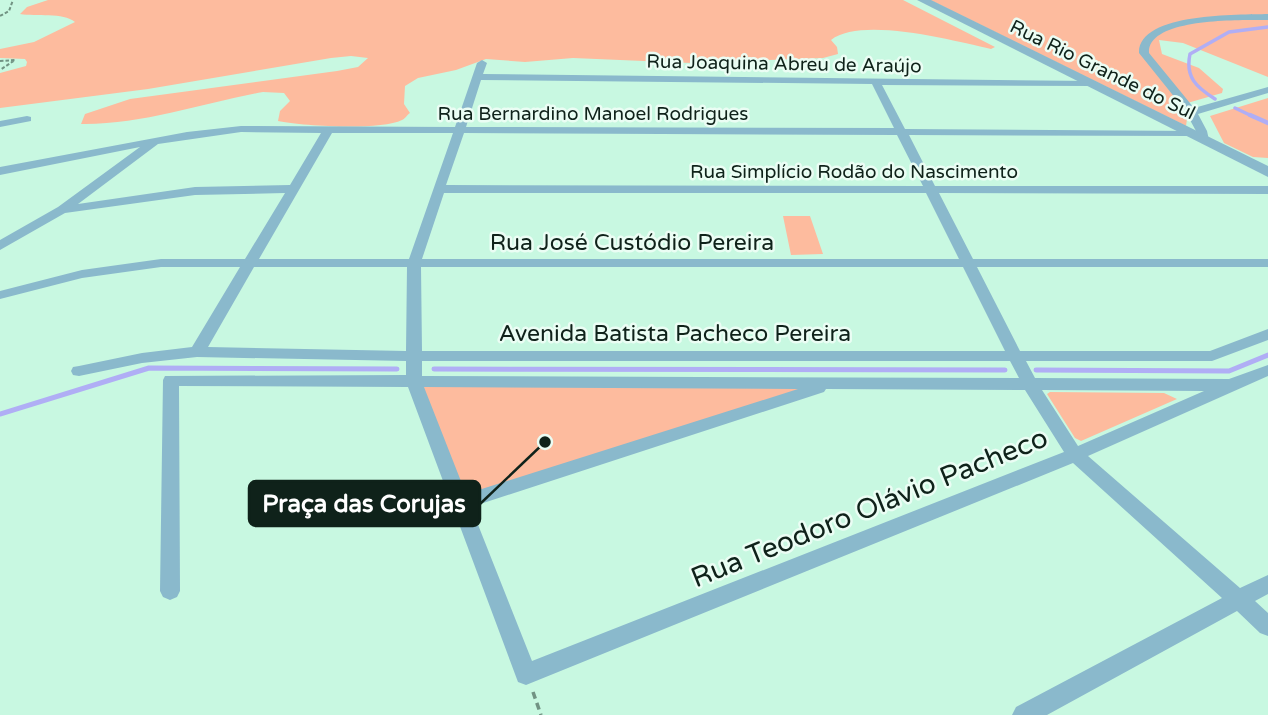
<svg xmlns="http://www.w3.org/2000/svg" width="1268" height="715" font-family="'Varela Round',sans-serif">
<style>
.green{fill:#fdbb9e}
.lines{fill:none;stroke-linecap:round;stroke-linejoin:round}
.stream-far2{stroke:#b0aef5;stroke-width:3.5}
.stream-far1{stroke:#b0aef5;stroke-width:4.5}
.stream{stroke:#b0aef5;stroke-width:5}
.path-far1{stroke:#719383;stroke-width:2;stroke-dasharray:3.5 2;stroke-linecap:butt}
.path{stroke:#719383;stroke-width:3.5;stroke-dasharray:7 4.5;stroke-linecap:butt}
.minor{fill:#8ab9cc;fill-rule:evenodd}
.tertiary{fill:#8ab9cc;fill-rule:evenodd}
.labels{text-anchor:middle;stroke-width:5;stroke-linejoin:round;paint-order:stroke}
.far-street-label{font-size:19px;fill:#0f221a;stroke:#ebfdf4}
.street-label{font-size:23px;fill:#0f221a;stroke:#ebfdf4}
.near-street-label{font-size:28px;fill:#0f221a;stroke:#ebfdf4}
.leader{fill:none;stroke:#0f221a;stroke-width:2.5}
.callout-dot{fill:#0f221a;stroke:#ebfdf4;stroke-width:2.5}
.callout{fill:#0f221a;stroke:#0f221a;stroke-width:2.5}
.callout-label{font-size:24px;text-anchor:middle;font-weight:bold;fill:#fff}
</style>
<rect width="100%" height="100%" fill="#c8f8e1"/>
<path class="green" d="M48,0H903L995,47L991,49C954,41 862,16 831,40L837,47L838,54L823,58L691,63L573,58L525,62L486,59L456,70L418,78L405,86L404,104L410,113C407,115 405,119 402,120C380,131 302,126 278,121L280,111L290,101L284,93L263,92C203,103 142,125 81,124L85,114L130,99L337,71L358,67L368,58L351,56L331,58L148,89L0,108V73L26,66L27,62L25,59L0,58V49L34,42L75,22C63,12 36,17 20,14L27,7Z
M930,0H1268V77L1183,43L1159,40L1162,54L1199,68L1223,89L1222,93L1177,106L1187,119L1186,126Z
M1268,98V158L1253,157L1224,143L1210,116Z
M783,216H810L823,254L791,255Z
M420,384H830L466,499Z
M1050,392L1164,393L1177,399L1081,441L1075,438L1047,394Z"/>
<g class="lines">
<path class="stream-far2" d="M1215,99C1196,87 1185,77 1190,54L1229,32L1268,27
M1235,108L1254,117"/>
<path class="stream-far1" d="M1250,115L1268,123"/>
<path class="stream" d="M434,369L1005,370
M1036,370L1229,371L1268,355
M0,414L149,368L397,369"/>
<path class="path-far1" d="M0,16L9,11L13,0
M0,61L15,60L0,70"/>
<path class="path" d="M533,692L541,715"/>
<path class="minor" d="M1268,14V20C1243,20 1147,17 1149,53L1194,108L1268,87V93L1198,114L1207,131L1209,140L1199,142L1196,131L1184,109L1139,53C1138,12 1240,15 1268,14Z
M482,60L487,63L483,74L1091,81L1095,82V86L882,85L905,129L1194,131L1196,133L1190,136L909,135L935,186H1268V194L939,193L973,259H1268V267H977L1020,351H1210L1268,329V340L1212,361H1026L1035,378L1229,379L1268,365V376L1088,456L1240,588L1268,575V594L1255,601L1268,613V636L1260,633L1237,611L1047,715H1012L1016,707L1222,598L1073,463L526,685L518,682L515,674L408,387L179,386L180,591L177,597L170,600L163,597L160,591L163,380L165,376L406,375V361L197,357L142,363L79,376L73,375L71,371L73,367L79,366L142,353L192,347L240,267H161L82,278L0,299V291L82,270L161,259H245L285,193L195,195L65,213L0,250V240L58,207L140,147L0,175V167L187,132L241,126L455,127L477,63ZM481,80L872,84L894,128L466,127ZM241,132L321,133L290,185L195,187L78,204L158,144ZM332,133H453L409,259H259ZM464,133L897,135L923,186L446,185ZM444,193H926L959,259H422ZM254,267H407L406,351L208,347ZM421,267H963L1005,351H422ZM422,361H1010L1019,378L422,376ZM424,387L798,389L466,494ZM826,389L1025,390L1064,452L532,661L471,507L824,392ZM1042,390L1204,391L1078,446Z
M27,116L31,117V121L0,127V121Z"/>
<path class="tertiary" d="M917,0H931L1268,166V177Z"/>
</g>
<g class="labels">
<g class="far-street-label">
<text transform="translate(784 63) rotate(1)" y="7">Rua Joaquina Abreu de Araújo</text>
<text transform="translate(1103 69) rotate(26)" y="7">Rua Rio Grande do Sul</text>
<text x="593" y="120">Rua Bernardino Manoel Rodrigues</text>
<text x="854" y="178">Rua Simplício Rodão do Nascimento</text>
</g>
<g class="street-label">
<text x="632" y="250">Rua José Custódio Pereira</text>
<text x="675" y="341">Avenida Batista Pacheco Pereira</text>
</g>
<g class="near-street-label">
<text transform="translate(869 507) rotate(-22)" y="10">Rua Teodoro Olávio Pacheco</text>
</g>
</g>
<path class="leader" d="M545 442L480 504"/>
<circle class="callout-dot" cx="545" cy="442" r="7"/>
<rect class="callout" x="249" y="481" width="231" height="45" rx="7"/>
<g class="callout-label">
<text x="364" y="512">Praça das Corujas</text>
</g>
</svg>
